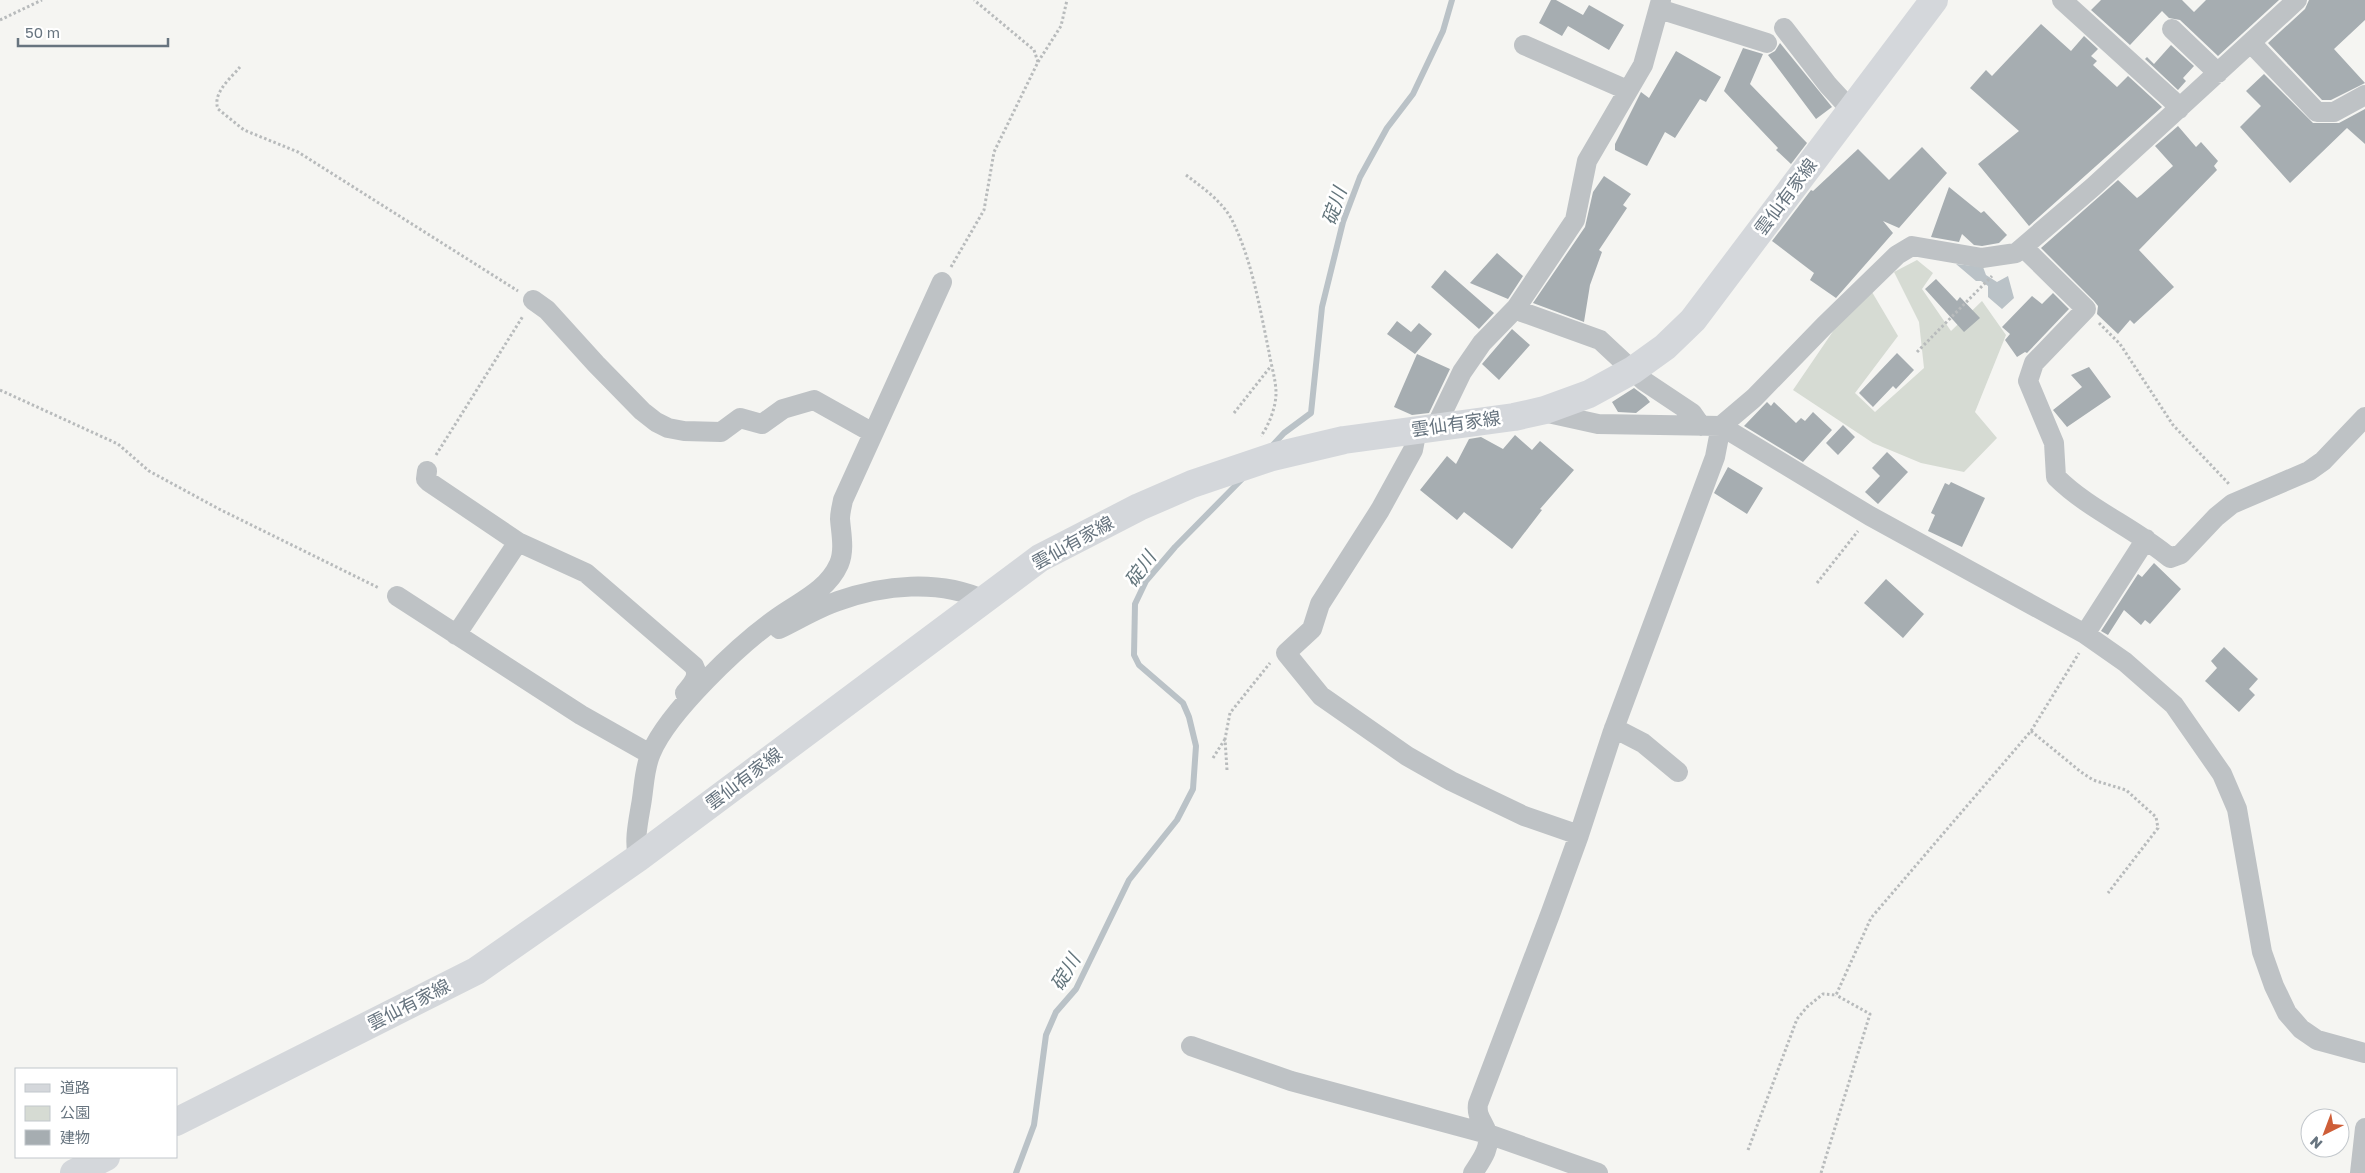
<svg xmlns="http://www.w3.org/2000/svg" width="2365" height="1173" font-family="'Golos Text','Noto Sans JP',sans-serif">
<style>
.green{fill:#d6dbd3}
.water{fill:#bac2c7}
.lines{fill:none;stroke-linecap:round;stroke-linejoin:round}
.stream{stroke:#bac2c7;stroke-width:6}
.building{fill:#a6adb1}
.path{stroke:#b8bbbc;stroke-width:3;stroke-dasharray:2.5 2.5;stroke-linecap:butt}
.minor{stroke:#bec2c5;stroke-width:20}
.secondary{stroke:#d4d7db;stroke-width:28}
.labels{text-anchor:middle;stroke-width:5;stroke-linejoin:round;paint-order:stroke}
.street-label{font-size:18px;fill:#67747f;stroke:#fff}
.water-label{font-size:19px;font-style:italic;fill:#63757c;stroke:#fff}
</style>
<rect width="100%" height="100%" fill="#f5f5f2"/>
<path class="green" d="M1917,260L1933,273L1922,289L1951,331L1982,301L2006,335L1975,412L1997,438L1964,472L1921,463L1873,443L1793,390L1838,324L1872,292L1898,336L1855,393L1875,412L1924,368L1919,322L1894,272Z"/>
<path class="water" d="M1956,264L1983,267L1986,275L1997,282L2008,276L2014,298L2002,309L1988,297V286L1981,281H1976Z"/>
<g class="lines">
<path class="stream" d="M1271,447L1284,433L1311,413L1322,307L1343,222L1360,177L1387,128L1413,94L1443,31L1452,0
M1016,1173L1034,1125L1046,1035L1056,1012L1076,989L1129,880L1177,820L1193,789L1196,746L1189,717L1183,703L1139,665L1134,655L1135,604L1146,581L1175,547L1243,478"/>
</g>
<path class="building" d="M1551,0H1556L1583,15L1589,5L1624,25L1609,50L1568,26L1562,36L1539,23Z
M2101,0H2182L2194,12L2206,0H2279L2218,56L2180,20L2169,18L2162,11L2130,45L2091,10Z
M2309,0H2365V20L2334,49L2365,83L2331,100H2322L2268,43L2305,9Z
M2041,24L2071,51L2084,36L2098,49L2091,56L2097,61L2093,65L2117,87L2128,76L2162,107L2029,226L1978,164L2019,131L1970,88L1986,70L1992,76Z
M1780,43L1832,107L1816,119L1768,55L1775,51Z
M2171,45L2194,66L2183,78L2186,81L2178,90L2145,59L2147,57L2154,64Z
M1743,48L1763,54L1750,84L1807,143L1791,164L1776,150L1778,148L1724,91Z
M1676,51L1721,77L1706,102L1700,99L1675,138L1665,132L1647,166L1615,150V144L1641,92L1649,98Z
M2264,74L2313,123H2339L2365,109V144L2347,128L2290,183L2240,127L2261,106L2246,91Z
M2178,126L2196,147L2201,142L2218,161L2214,166L2217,170L2139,250L2174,287L2134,324L2130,320L2118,334L2097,314L2098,306L2094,301L2041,248L2118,180L2137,198L2141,195L2173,166L2155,146Z
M1922,147L1947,173L1899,228L1883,221L1893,233L1836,298L1810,280L1814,273L1772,241L1811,190L1813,191L1858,149L1889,180Z
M1604,176L1631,194L1623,205L1627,208L1599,250L1602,252L1590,285L1584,322L1533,303L1585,227L1593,192Z
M1949,187L1981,213L1984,211L2007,235L1999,243L1982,246L1974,245L1962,234L1959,242L1931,237Z
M1497,253L1523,276L1508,299L1470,283Z
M1445,270L1494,313L1479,329L1431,287Z
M1936,279L1957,301L1960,297L1980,318L1964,332L1925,289Z
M2053,293L2069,309L2027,353L2025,352L2017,357L2005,340L2010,334L2002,327L2032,296L2042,304Z
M1397,321L1411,332L1419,323L1432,334L1415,354L1387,334Z
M1512,329L1530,345L1499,380L1482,364Z
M1897,353L1914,370L1896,389L1893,386L1873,407L1859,393Z
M1417,354L1450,369L1429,413L1412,415L1394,407Z
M2089,367L2111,397L2067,427L2053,410L2082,387L2071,375Z
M1634,388L1646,397L1650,402L1636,413L1618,412L1612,402Z
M1767,402L1771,406L1774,402L1796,423L1801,418L1805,421L1813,412L1832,430L1803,462L1744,426Z
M1843,425L1855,437L1838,455L1826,443Z
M1515,435L1532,450L1540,441L1574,470L1540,509L1542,510L1512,549L1464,512L1457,520L1420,490L1447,456L1456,464L1469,439L1481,437L1503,449Z
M1887,452L1908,472L1878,504L1865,492L1880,476L1872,468Z
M1728,467L1763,488L1747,514L1714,493Z
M1951,482L1985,498L1962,547L1928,531L1935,515L1931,513L1945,483L1949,485Z
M2154,563L2181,589L2150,624L2145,620L2141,625L2124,610L2108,635L2101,631L2138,574L2142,577Z
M1886,579L1924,614L1903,638L1864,603Z
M2224,647L2258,679L2249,689L2255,695L2239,712L2205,681L2217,668L2211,661Z"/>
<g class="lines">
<path class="path" d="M0,20L42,0
M1038,62L1061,26L1067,0
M240,67C231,78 212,93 218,109L244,130L298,152L518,291
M1186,175C1203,188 1222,201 1232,220C1252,260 1260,309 1269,352C1271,365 1276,380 1276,393C1276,407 1269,425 1261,436
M951,267L984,210L994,152L1038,62L1034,50L974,0
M2099,323L2120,344L2173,425L2230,485
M1917,352L1992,276
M0,390L118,444L149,471L219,509L379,588
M1234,413L1271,366
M436,455L523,316
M1817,583L1858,531
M2031,731L2081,772L2093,780L2126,790L2156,817L2158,828L2108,893
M1213,758L1225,739
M1227,770L1225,739L1230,713L1270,663
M1748,1150L1797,1019L1807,1007L1823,994L1836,995L1871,918L2031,731L2079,653
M1821,1173L1870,1014L1836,995"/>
<path class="minor" d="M2062,0L2172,100L2179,109
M1659,9L1767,43
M1784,28L1828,85L1851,110
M2172,29L2218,73
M2251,43L2317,112H2334L2365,95
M1524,45L1627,90
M2023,247L2086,309L2034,363L2028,381L2054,443L2056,477C2089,510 2135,528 2170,558L2181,554L2216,517L2232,504L2309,471L2323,461L2365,417
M533,300L547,310L596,364L642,411L656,422L668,428L684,431L721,432L740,418L762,424L783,409L814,400L873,433
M1516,308L1522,312L1600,340L1644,381L1692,413L1701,426
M1545,410L1548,413L1598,424L1721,426L1870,516L2085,634L2125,662L2174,705L2222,774L2237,809L2262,952L2274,986L2287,1013L2301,1029L2317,1040L2365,1053
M1435,428L1462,372L1482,343L1516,308L1575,220L1587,161L1643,65L1661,0
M1417,429L1413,450L1380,510L1320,604L1312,629L1286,653L1321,696L1407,756L1451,781L1524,816L1579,835
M427,471L426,479L429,482L518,542L586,573L694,666C700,677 692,684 685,693
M397,596L581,715L650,754
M779,629C798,620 817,608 838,601C883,585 939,579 984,600
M2085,634L2146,539
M456,635L518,542
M1614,728L1643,743L1678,772
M638,858C634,840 638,823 641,805C644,789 644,768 651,753C668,712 740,644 777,618C799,602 827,591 839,564C845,550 841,533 840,519C840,512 842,506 843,500L942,282
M1191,1046L1291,1081L1488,1134L1598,1173
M1473,1173C1480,1162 1492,1147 1487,1133C1484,1122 1476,1117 1478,1104L1551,912L1579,835L1612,734L1715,457L1721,426L1754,398L1824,326L1897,255L1912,246L1982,258L2016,253L2093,187L2297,0
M2360,1173L2365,1128"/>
<path class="secondary" d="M176,1122L476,971L638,858L1040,558L1139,507L1192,484L1272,457L1344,440L1514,417L1545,410L1589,394L1633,370L1665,347L1693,320L1934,0
M74,1173L106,1157"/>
</g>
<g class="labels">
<g class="street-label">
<text transform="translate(1786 197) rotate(-53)" y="6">雲仙有家線</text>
<text transform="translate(1456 424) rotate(-8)" y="6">雲仙有家線</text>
<text transform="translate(1073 543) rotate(-29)" y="6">雲仙有家線</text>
<text transform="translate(744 779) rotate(-37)" y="6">雲仙有家線</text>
<text transform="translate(409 1005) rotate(-27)" y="6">雲仙有家線</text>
</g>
<g class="water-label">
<text transform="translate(1334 206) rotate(-71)" y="7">碇川</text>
<text transform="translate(1140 569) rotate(-55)" y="7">碇川</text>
<text transform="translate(1065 972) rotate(-59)" y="7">碇川</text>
</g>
</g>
<rect x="15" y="1068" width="162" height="90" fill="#ffffff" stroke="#c2c7cc"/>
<rect x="25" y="1084" width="25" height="8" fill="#d4d7db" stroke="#c2c7cc"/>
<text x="60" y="1093" font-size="15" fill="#67747f">道路</text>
<rect x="25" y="1106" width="25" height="15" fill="#d6dbd3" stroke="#c2c7cc"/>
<text x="60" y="1118" font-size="15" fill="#67747f">公園</text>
<rect x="25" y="1130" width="25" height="15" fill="#a6adb1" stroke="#c2c7cc"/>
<text x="60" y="1143" font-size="15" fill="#67747f">建物</text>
<g transform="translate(2325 1133) rotate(222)"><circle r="24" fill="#ffffff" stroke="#c2c7cc"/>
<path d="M0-4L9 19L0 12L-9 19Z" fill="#ce5e38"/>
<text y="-8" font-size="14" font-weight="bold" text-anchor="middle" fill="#67747f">N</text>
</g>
<path d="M18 38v8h150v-8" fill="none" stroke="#67747f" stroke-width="2.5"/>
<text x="25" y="38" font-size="15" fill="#67747f" stroke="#ffffff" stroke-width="4" paint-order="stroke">50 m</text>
</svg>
